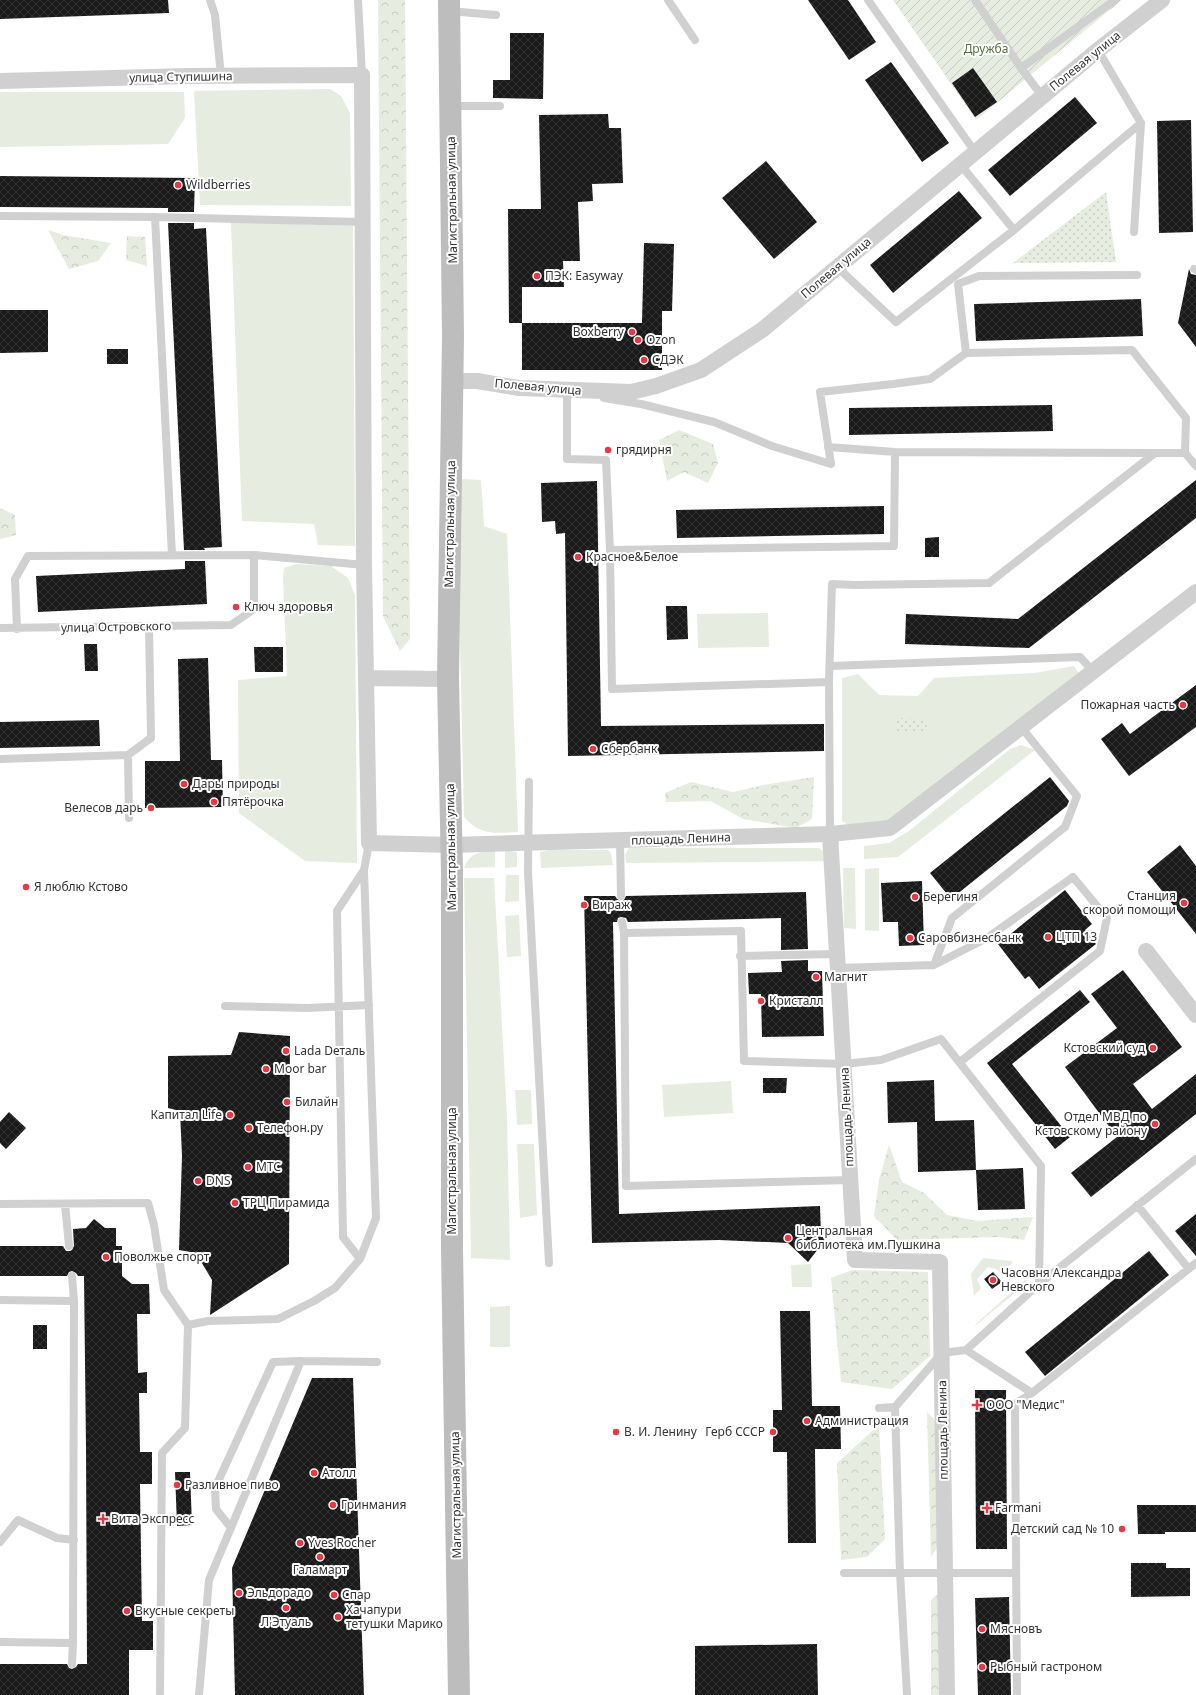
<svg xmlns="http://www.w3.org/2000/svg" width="1196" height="1695" font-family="'Noto Sans',sans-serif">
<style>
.grass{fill:#e6ecdf}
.forest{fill:url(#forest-crowns)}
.park{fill:url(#park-dots)}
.garden{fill:url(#garden-furrows)}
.building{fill:url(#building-cross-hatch)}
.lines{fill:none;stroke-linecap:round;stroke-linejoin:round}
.service{stroke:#d0d0d0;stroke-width:8}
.minor{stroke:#d0d0d0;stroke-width:16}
.secondary{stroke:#bdbdbd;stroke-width:22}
.poi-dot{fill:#e63946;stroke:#fff;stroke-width:1.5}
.labels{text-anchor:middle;stroke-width:4;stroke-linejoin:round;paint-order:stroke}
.park-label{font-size:12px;fill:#56703f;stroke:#fff}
.street-label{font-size:12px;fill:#333;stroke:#fff}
.poi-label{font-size:12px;fill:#333;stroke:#fff;text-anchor:start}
</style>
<defs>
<pattern id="forest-crowns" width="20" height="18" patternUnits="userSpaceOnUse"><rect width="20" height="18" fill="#e6ecdf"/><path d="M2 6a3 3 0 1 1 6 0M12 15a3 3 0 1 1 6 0" fill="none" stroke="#c6cbc0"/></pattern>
<pattern id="park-dots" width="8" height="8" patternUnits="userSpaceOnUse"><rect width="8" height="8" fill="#e6ecdf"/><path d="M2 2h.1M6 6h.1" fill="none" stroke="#c6cbc0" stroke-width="1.8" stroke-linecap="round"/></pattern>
<pattern id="garden-furrows" width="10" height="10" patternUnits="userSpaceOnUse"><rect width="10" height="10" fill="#e6ecdf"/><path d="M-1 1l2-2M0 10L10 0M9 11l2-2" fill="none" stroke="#c6cbc0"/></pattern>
<pattern id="building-cross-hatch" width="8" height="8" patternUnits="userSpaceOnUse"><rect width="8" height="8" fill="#1a1a1a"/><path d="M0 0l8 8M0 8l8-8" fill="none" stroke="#333"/></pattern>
</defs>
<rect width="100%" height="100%" fill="#fff"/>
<path class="grass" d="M330,89L341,96L350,113L351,206L200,205L194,91Z
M0,92H184L185,118L168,144L0,147Z
M231,222L353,226L355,546L318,545L314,524L242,521Z
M462,479L481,480L484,526L507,534L518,832C494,833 481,836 464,817L457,508Z
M296,564L331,566L348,578L355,595L357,863L305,861L239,813L238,680L287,676L283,577L284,568Z
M768,613L769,647L698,648L697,614Z
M1074,666L1080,675L887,823L851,827L842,821V678L858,674L879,695L918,696L934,678L1035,673Z
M1021,745L1035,750L898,857L864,859V846L889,843L909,831L1010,749Z
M629,848H819L825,853L829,861L626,863L625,855Z
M505,850L517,852V867L505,868Z
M549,850H608L611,853L613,865L541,868L540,852Z
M495,851V867L464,868C471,852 479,852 495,851Z
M843,868H855L856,929L844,928Z
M879,868V931L865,930V869Z
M506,875H519V901L505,902Z
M464,878H494L507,1117L510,1260L471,1258Z
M519,915L521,956L507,957L505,916Z
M731,1081L733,1113L664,1117L662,1085Z
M515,1090H531L532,1124L517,1125Z
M517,1144H534L537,1215L520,1218Z
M983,1258L1011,1261L1013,1262L1002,1274L996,1269L988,1267L977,1279L981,1288L974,1296L971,1274Z
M811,1264L812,1287H792L791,1265Z
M1026,1279L1027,1283L974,1327L977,1323Z
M510,1306V1347H490V1307Z"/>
<path class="forest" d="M378,0H405L410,639L400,651L383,616Z
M48,230L63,235L111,243L98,261L69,269Z
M127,236L145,237L147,266L126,260Z
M679,430L713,444L718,463L708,483L684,472L667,481L659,440Z
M0,508L15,515L16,535L0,539Z
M814,777L812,819L796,828L743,819L711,801L666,802L665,793L691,782L733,792L769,784Z
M889,1145L902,1182L924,1193L947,1215L978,1221L1033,1217L1024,1240L997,1237L897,1240L874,1216L879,1180Z
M852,1270L928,1272L930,1356L892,1389L841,1382L831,1278Z
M927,1412L937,1423L941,1541L931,1557Z
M879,1425L885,1539L867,1557L841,1560L837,1463Z
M940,1592L941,1695H931V1600Z"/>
<path class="park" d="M1106,192L1116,262L1013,263Z
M896,718L927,719L926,732L896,731Z"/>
<path class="garden" d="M893,0H1122L976,120Z"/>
<path class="building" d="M0,0H168L169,13L0,19Z
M808,0H848L876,42L849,60Z
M510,33H544L543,99L493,98V80H510Z
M891,62L949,143L922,162L865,80Z
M973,68L997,102L975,117L952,83Z
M1075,97L1097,123L1010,196L988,170Z
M608,114L609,128H621L623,183L592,184L593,201L578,202L580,261H563L564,287H522V323H509L508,209H541L539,115Z
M1191,120L1193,232L1159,233L1157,121Z
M766,161L817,222L774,259L722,198Z
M0,176L195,178L194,212H168V208L0,207Z
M959,191L982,218L893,293L870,265Z
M168,223H194V229L206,228L222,547L204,548L205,550H184Z
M644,243L674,244L672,311H662V370H522V323H642Z
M1189,269L1191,274L1196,275V347L1178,323Z
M1141,299L1143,336L976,341L974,304Z
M0,310H48V352L0,353Z
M107,349H128V364H107Z
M1052,405L1053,431L849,435V408Z
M1196,480V518L1029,648L905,644L906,614L1018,619Z
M597,481L601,726L824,724V751L568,756L565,533L556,534L555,521L542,522L541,483Z
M884,506V534L677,538L676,510Z
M939,537V557H925V538Z
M185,561H205L207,604L38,612L36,576L185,569Z
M666,606H687L688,639L667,640Z
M84,644H97L98,671H85Z
M254,647H283V672H255Z
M208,658L211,760H222L223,807L145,808V761H180L178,659Z
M1196,685V727L1129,776L1101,739L1122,723L1130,734Z
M99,720L100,746L0,748V722Z
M1050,777L1069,801L1067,806L951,899L930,873Z
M1180,845L1196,866V934L1147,872Z
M922,881L924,945L899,946L898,922H883L881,883Z
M1065,890L1092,924L1085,930L1096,944L1039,989L1029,976L1025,979L998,944Z
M806,892L808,949L781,950V918L628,922L626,918L621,917L618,918L617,922H613L619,1214L820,1206L821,1235L825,1240L808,1262L788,1243L719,1240L592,1243L584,896H615L617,899L621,901L624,900L626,896Z
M808,960V971H822L824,1036L762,1037L761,994H749L748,973L782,972L781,961Z
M1123,970L1182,1047L1133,1084L1152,1109L1196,1074V1114L1091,1197L1071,1173L1117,1137L1065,1067L1117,1028L1091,994Z
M1080,990L1090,1002L1012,1064L1070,1137L1055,1149L987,1063Z
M239,1032L290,1036L289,1264L210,1315L212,1280L196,1253L179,1250L182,1156L180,1111L168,1108V1056L231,1055Z
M763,1078H787L786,1093H763Z
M934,1080L935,1121L974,1120L976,1170L918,1172L917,1122L888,1123L887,1082Z
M9,1112L26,1128L6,1149L0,1143V1122Z
M1023,1168L1025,1209L978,1210L976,1170Z
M1196,1214V1256L1175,1231Z
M94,1219L105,1228H116V1246H122V1276L132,1284H149L150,1314H137L138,1373L147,1372V1393H139L140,1452H152V1484H140L142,1621H153V1650H129V1695H0V1664H67L69,1668L72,1669L76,1667L78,1664H87L86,1448L84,1276H78L76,1273L72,1271L69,1272L67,1276H0V1246H63L66,1251H70L72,1250L74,1246L73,1229L86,1228Z
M1149,1251L1169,1275L1045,1376L1025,1352Z
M993,1272L1002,1282L992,1289L984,1279Z
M780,1311H810L812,1406H840L841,1449H815L816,1543H788L787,1452H773V1410H782Z
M33,1325H47V1349H33Z
M312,1378H353L364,1695H235L232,1568Z
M975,1390H1006L1007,1549H976Z
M175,1472H190L192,1525L177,1526Z
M1137,1505H1196V1532H1165V1534H1138Z
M1131,1563H1166V1568H1190V1596L1131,1597Z
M1009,1597L1011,1695H978L975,1598Z
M817,1644L818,1695H695V1646Z"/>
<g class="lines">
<path class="service" d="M210,0L215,15L221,76
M358,0L362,75
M668,0L695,40
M868,0L975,152
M975,0L1021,68L1115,0
M449,11L496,15
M1098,50L1141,123L1134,232
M1021,68L1042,96
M451,106H500
M960,164L1014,230
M0,216L155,217L363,222
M155,217L172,555
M837,267L896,322L1014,230L1141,123
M1194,269L1196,270
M966,353L1132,350L1186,418L1185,453
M571,392L567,391V459L606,460L610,550
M604,398L641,404L714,422L772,446L831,464L820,392L893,384L930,379L966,353L958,284L979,276L1137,275
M828,447L895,452L1155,453
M0,628L231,625L254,609V555
M17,629L15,579L28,556L254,555L364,565
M830,666L1080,657L1093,671
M829,682L832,584L855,585L989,583L1155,453H1185L1196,466
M128,755L129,818
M0,759L128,755L151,738L149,626
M529,782L528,872L549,1263
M830,834L829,682L612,689L610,550L894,546L895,452
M620,841L621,896
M622,922L624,933
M740,956L837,954
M934,965L987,938L1073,877L1107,918L1100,951L960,1062
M838,968L934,965L952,918L1065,827L1077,796L1021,727
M225,1006L308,1008L369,1005
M851,1180L626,1186L624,933L741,931L744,1061L844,1064L881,1060L941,1039L1041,1166L1039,1284
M0,1204L148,1203L154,1225L164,1290L188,1325L208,1321L278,1319L314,1301L335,1288L360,1259L343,1237L337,911L364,870L369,843
M65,1204L69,1246
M1137,1205L1189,1269
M360,1259L376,1218L364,870
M72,1276L74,1301
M0,1300L74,1301L73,1643L0,1642
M966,1350L1032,1393L1196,1263
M879,1408L895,1407
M231,1528L216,1509L215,1488L273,1362L301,1361
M0,1542L18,1520L57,1538L74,1540
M844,1573H1016
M72,1664L73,1643
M160,1695L162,1453L185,1428L188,1325
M199,1695L209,1580L301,1361L377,1362
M907,1695L900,1573L895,1407L942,1353L966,1350L1039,1284L1196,1159
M1017,1695L1015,1404L1032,1393"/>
<path class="minor" d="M0,81L188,76L362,75L364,565L369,843L452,845L830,834L855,1260L940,1262L947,1695
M452,381H477L519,388L631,392L656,386L701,370L762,330L1098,50L1162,0
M366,678L448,679
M830,834L890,828L1196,592
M1146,951L1196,1015"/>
<path class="secondary" d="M449,0L453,337L448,679L452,873V1249L459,1695"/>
</g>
<g class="poi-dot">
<circle cx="178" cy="185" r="4"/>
<circle cx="537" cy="276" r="4"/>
<circle cx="632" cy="332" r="4"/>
<circle cx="638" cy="340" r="4"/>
<circle cx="644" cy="360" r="4"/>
<circle cx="608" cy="450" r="4"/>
<circle cx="578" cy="557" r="4"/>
<circle cx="236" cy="607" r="4"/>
<circle cx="1183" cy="705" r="4"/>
<circle cx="593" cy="749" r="4"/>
<circle cx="184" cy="784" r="4"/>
<circle cx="214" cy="802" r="4"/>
<circle cx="151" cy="808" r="4"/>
<circle cx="26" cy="887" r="4"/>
<circle cx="915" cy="897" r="4"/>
<circle cx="1184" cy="903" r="4"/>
<circle cx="584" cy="905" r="4"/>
<circle cx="1048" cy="937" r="4"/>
<circle cx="910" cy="938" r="4"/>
<circle cx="816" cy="977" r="4"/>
<circle cx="761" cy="1001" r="4"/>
<circle cx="1153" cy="1048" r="4"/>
<circle cx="286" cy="1051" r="4"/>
<circle cx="266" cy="1069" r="4"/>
<circle cx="287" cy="1102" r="4"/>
<circle cx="230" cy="1115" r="4"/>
<circle cx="1155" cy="1124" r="4"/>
<circle cx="249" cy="1128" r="4"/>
<circle cx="248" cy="1167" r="4"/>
<circle cx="198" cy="1181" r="4"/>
<circle cx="235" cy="1203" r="4"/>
<circle cx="788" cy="1238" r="4"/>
<circle cx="106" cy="1257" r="4"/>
<circle cx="993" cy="1280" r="4"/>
<path d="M975 1399h4v4h4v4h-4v4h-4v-4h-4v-4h4z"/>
<circle cx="807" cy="1421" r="4"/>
<circle cx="616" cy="1432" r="4"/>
<circle cx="773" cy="1432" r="4"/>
<circle cx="314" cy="1473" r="4"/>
<circle cx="177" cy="1485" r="4"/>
<circle cx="333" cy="1505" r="4"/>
<path d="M985 1502h4v4h4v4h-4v4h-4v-4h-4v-4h4z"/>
<path d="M101 1513h4v4h4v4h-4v4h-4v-4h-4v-4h4z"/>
<circle cx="1122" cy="1529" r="4"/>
<circle cx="300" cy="1543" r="4"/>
<circle cx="320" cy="1557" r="4"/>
<circle cx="239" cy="1593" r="4"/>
<circle cx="334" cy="1595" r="4"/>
<circle cx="286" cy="1608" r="4"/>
<circle cx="127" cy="1611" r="4"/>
<circle cx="338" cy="1617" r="4"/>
<circle cx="982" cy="1629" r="4"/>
<circle cx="982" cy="1667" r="4"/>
</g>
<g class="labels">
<g class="park-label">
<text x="986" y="53">Дружба</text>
</g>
<g class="street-label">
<text transform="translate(1085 61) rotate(-39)" y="4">Полевая улица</text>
<text transform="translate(181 77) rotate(-1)" y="4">улица Ступишина</text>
<text transform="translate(452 200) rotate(-91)" y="4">Магистральная улица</text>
<text transform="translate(836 268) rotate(-40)" y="4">Полевая улица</text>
<text transform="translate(538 387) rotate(5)" y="4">Полевая улица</text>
<text transform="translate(450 524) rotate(-89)" y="4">Магистральная улица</text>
<text transform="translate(116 627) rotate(-1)" y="4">улица Островского</text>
<text transform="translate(681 839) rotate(-2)" y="4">площадь Ленина</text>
<text transform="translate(451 847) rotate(-91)" y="4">Магистральная улица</text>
<text transform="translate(847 1117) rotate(-93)" y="4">площадь Ленина</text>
<text transform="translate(452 1171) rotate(-90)" y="4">Магистральная улица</text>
<text transform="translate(943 1430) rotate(-91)" y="4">площадь Ленина</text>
<text transform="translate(456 1495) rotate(-91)" y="4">Магистральная улица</text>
</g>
<g class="poi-label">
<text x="186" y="189">Wildberries</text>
<text x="545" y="280">ПЭК: Easyway</text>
<text x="624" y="336" text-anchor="end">Boxberry</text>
<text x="646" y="344">Ozon</text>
<text x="652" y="364">СДЭК</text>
<text x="616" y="454">грядирня</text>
<text x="586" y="561">Красное&amp;Белое</text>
<text x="244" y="611">Ключ здоровья</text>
<text x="1175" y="709" text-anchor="end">Пожарная часть</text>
<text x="601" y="753">Сбербанк</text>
<text x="192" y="788">Дары природы</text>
<text x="222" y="806">Пятёрочка</text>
<text x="143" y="812" text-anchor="end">Велесов дарь</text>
<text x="34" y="891">Я люблю Кстово</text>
<text x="1176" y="900" text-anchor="end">Станция<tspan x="1176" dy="14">скорой помощи</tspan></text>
<text x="923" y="901">Берегиня</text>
<text x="592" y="909">Вираж</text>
<text x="1056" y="941">ЦТП 13</text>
<text x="918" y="942">Саровбизнесбанк</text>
<text x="824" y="981">Магнит</text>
<text x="769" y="1005">Кристалл</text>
<text x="1145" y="1052" text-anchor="end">Кстовский суд</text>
<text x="294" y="1055">Lada Dеталь</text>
<text x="274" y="1073">Moor bar</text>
<text x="295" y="1106">Билайн</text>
<text x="222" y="1119" text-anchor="end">Капитал Life</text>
<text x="1147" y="1121" text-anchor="end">Отдел МВД по<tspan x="1147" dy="14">Кстовскому району</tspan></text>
<text x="257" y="1132">Телефон.ру</text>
<text x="256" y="1171">МТС</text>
<text x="206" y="1185">DNS</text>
<text x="243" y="1207">ТРЦ Пирамида</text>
<text x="796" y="1235">Центральная<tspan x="796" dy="14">библиотека им.Пушкина</tspan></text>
<text x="114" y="1261">Поволжье спорт</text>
<text x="1001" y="1277">Часовня Александра<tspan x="1001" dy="14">Невского</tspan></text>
<text x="986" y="1409">ООО "Медис"</text>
<text x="815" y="1425">Администрация</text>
<text x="624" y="1436">В. И. Ленину</text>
<text x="765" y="1436" text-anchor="end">Герб СССР</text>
<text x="322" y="1477">Атолл</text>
<text x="185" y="1489">Разливное пиво</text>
<text x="341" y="1509">Гринмания</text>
<text x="995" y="1512">Farmani</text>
<text x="111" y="1523">Вита Экспресс</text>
<text x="1114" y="1533" text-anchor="end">Детский сад № 10</text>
<text x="308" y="1547">Yves Rocher</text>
<text x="320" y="1574" text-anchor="middle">Галамарт</text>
<text x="247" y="1597">Эльдорадо</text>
<text x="342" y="1599">Спар</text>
<text x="346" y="1614">Хачапури<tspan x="346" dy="14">тетушки Марико</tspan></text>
<text x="135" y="1615">Вкусные секреты</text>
<text x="286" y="1626" text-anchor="middle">Л'Этуаль</text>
<text x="990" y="1633">Мясновъ</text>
<text x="990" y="1671">Рыбный гастроном</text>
</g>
</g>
</svg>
